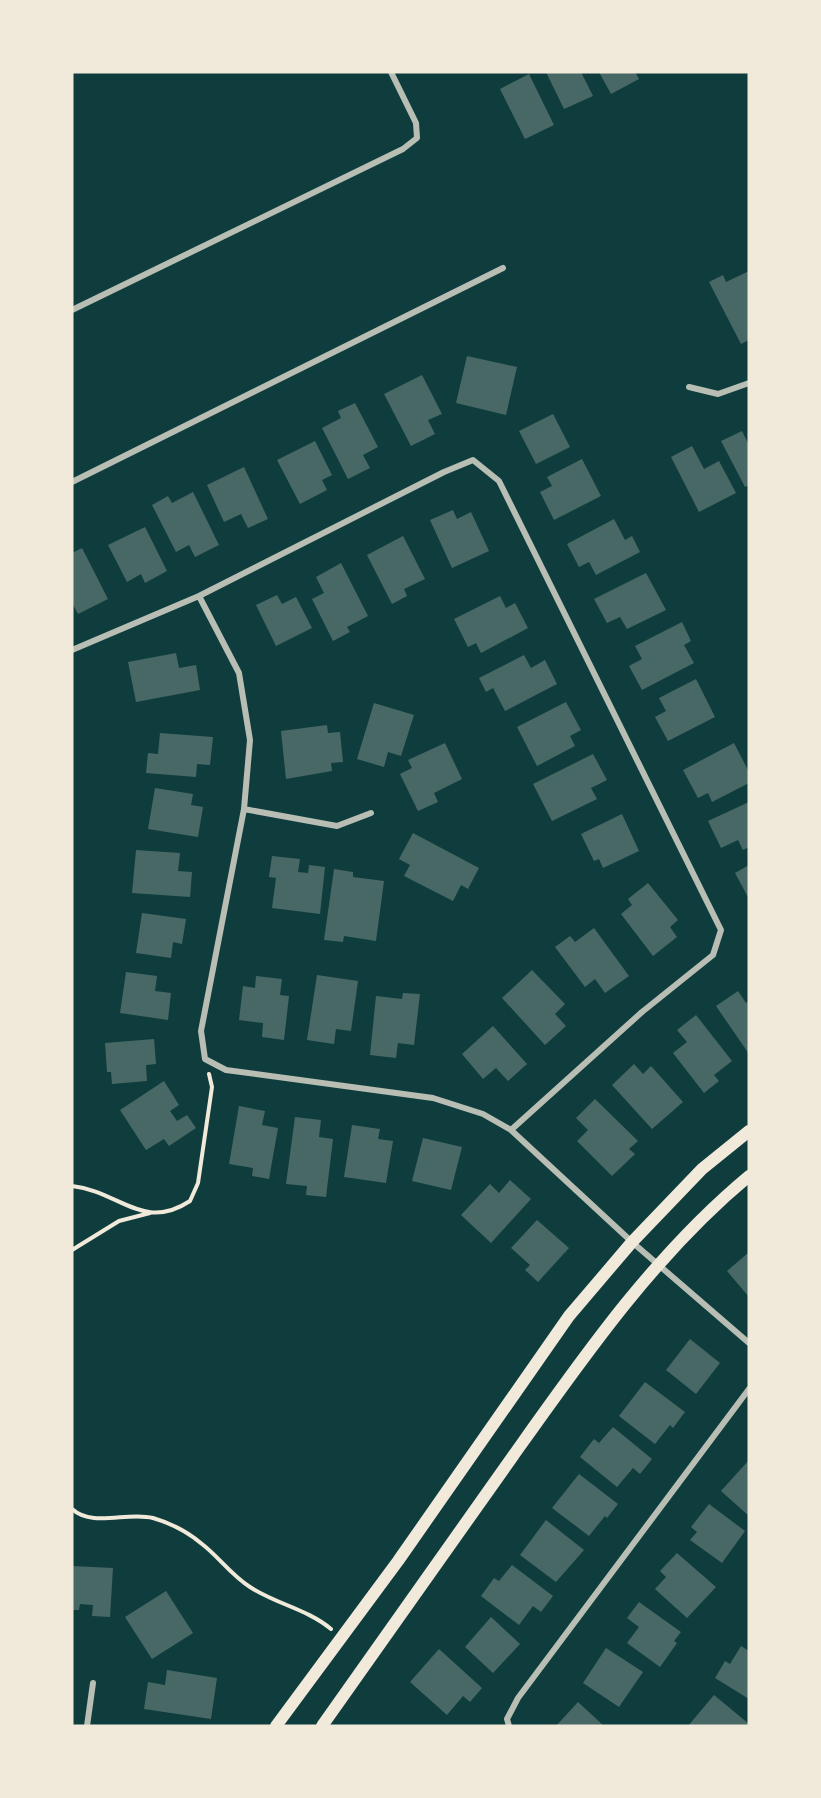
<svg xmlns="http://www.w3.org/2000/svg" width="821" height="1798" font-family="'Nunito Sans',sans-serif">
<style>
.building{fill:#486865}
.lines{fill:none;stroke-linecap:round;stroke-linejoin:round}
.path{stroke:#f1e9da;stroke-width:4}
.minor{stroke:#b8beb3;stroke-width:6}
.secondary{stroke:#f1e9da;stroke-width:12}
</style>
<rect width="100%" height="100%" fill="#0f3d3e"/>
<path class="building" d="M546,72H581L593,96L564,109Z
M599,72H635L639,79L611,94Z
M529,74L554,125L525,139L500,89Z
M749,271V340L741,344L709,282L723,275L726,282Z
M467,356L517,367L506,415L456,403Z
M422,375L442,414L428,420L435,434L411,446L384,394Z
M355,403L378,447L363,455L370,468L348,479L322,428L341,418L338,411Z
M553,414L570,447L536,464L519,431Z
M742,431L749,445V485L745,487L721,441Z
M315,441L332,475L322,480L327,490L300,504L277,460Z
M692,446L704,469L719,461L736,493L699,512L671,457Z
M582,459L601,496L554,520L540,492L552,486L547,477Z
M244,467L268,519L248,528L241,514L224,522L207,485Z
M193,492L219,545L195,557L189,545L176,552L152,505L168,496L172,503Z
M453,510L457,519L471,512L489,551L452,568L430,520Z
M614,519L625,540L632,536L640,552L596,575L589,562L579,567L567,544Z
M145,527L167,571L145,583L141,574L127,582L108,545Z
M403,536L425,579L404,589L407,596L392,604L367,555Z
M82,548L108,599L78,614L72,603V553Z
M341,563L368,616L347,627L350,632L333,641L312,599L324,593L316,577Z
M646,573L666,610L627,629L620,617L607,623L594,599Z
M277,595L282,604L296,597L312,628L276,646L256,605Z
M500,596L506,608L515,603L528,628L481,653L476,643L468,647L454,619Z
M682,622L691,641L684,645L694,663L642,690L629,666L642,659L635,646Z
M176,653L179,668L196,665L200,690L136,702L128,662Z
M524,655L531,668L545,660L557,684L505,711L493,688L486,692L479,678Z
M696,679L715,717L668,741L655,717L666,711L659,698Z
M566,702L581,730L570,736L575,746L537,766L517,727Z
M374,703L414,715L401,756L388,752L384,767L357,759Z
M327,725L328,733L340,732L343,762L331,763L332,771L286,779L281,731Z
M160,733L213,737L210,765L197,764L196,777L146,773L148,753L158,754Z
M445,743L462,779L434,793L438,802L418,811L400,774L412,768L408,760Z
M734,743L749,772V783L712,802L708,793L698,798L683,770Z
M593,754L607,780L591,788L597,799L552,821L533,784Z
M155,788L193,794L191,805L203,807L198,837L148,829Z
M749,802V847L743,850L738,840L721,848L708,821Z
M622,814L639,851L603,868L599,859L594,861L581,834Z
M413,833L479,868L468,889L461,885L453,901L404,876L410,865L399,859Z
M136,850L180,853L178,871L192,872L190,897L132,893Z
M272,856L300,859L298,872L308,873L309,865L325,867L320,914L272,908L276,878L269,877Z
M749,865V899L735,873Z
M334,869L353,872V877L384,881L376,941L344,936L343,942L324,940Z
M648,883L678,920L670,927L677,937L653,956L621,914L632,905L628,899Z
M142,913L186,919L182,944L173,942L171,958L136,953Z
M594,928L629,976L605,993L595,979L585,987L555,947L570,936L575,942Z
M532,970L565,1004L555,1014L566,1026L545,1045L502,998Z
M126,972L157,976L155,991L171,993L168,1020L120,1013Z
M317,975L358,981L351,1031L336,1029L334,1044L307,1040Z
M256,976L282,979L280,995L289,996L284,1040L262,1037L263,1023L239,1020L243,986L255,988Z
M738,991L746,1003L749,1001V1054L716,1006Z
M403,993L420,994L414,1045L398,1043L396,1058L370,1055L376,996L402,999Z
M696,1015L732,1061L714,1075L719,1081L704,1093L673,1053L687,1042L677,1030Z
M493,1026L527,1064L508,1081L496,1068L483,1079L462,1054Z
M154,1039L156,1064L146,1065L147,1081L112,1084L111,1072H107L105,1043Z
M634,1064L643,1074L651,1066L683,1102L652,1129L612,1085Z
M164,1081L179,1105L170,1111L177,1121L187,1115L196,1128L169,1146L164,1139L146,1150L120,1110Z
M595,1099L638,1141L629,1149L635,1154L612,1176L577,1141L588,1130L576,1118Z
M239,1106L265,1111L262,1125L278,1128L269,1179L252,1176L253,1168L229,1164Z
M295,1117L321,1120L319,1137L333,1139L326,1197L306,1195L307,1186L286,1184Z
M352,1125L380,1129L378,1139L393,1141L386,1183L344,1177Z
M423,1138L462,1147L451,1190L412,1181Z
M510,1180L531,1199L491,1243L461,1215L490,1184L499,1193Z
M537,1220L569,1248L538,1282L525,1270L530,1265L511,1248Z
M748,1253L749,1255V1297L727,1271Z
M690,1339L720,1363L696,1394L666,1370Z
M645,1382L685,1412L673,1428L670,1425L655,1444L619,1416Z
M613,1427L652,1459L640,1474L633,1468L617,1487L580,1457L594,1439L599,1443Z
M749,1460V1516L721,1491Z
M579,1474L618,1504L607,1518L605,1516L589,1536L552,1508Z
M709,1504L745,1531L722,1563L690,1540L697,1532L691,1527Z
M546,1520L584,1550L556,1582L520,1555Z
M677,1553L716,1587L687,1618L655,1589L666,1577L660,1571Z
M512,1565L553,1596L541,1612L533,1606L519,1625L481,1596L494,1578L499,1581Z
M72,1566L113,1568L110,1617L92,1616L93,1605L80,1604L79,1610H72Z
M166,1591L193,1633L152,1659L125,1617Z
M639,1602L681,1632L674,1641L677,1643L660,1667L627,1643L639,1627L627,1618Z
M491,1617L520,1644L493,1673L465,1647Z
M741,1646L749,1651V1699L715,1678L725,1661L730,1664Z
M606,1648L643,1672L619,1707L583,1683Z
M439,1649L482,1688L470,1702L463,1696L447,1715L410,1682Z
M167,1670L217,1678L211,1719L144,1709L148,1682L165,1685Z
M714,1695L749,1724V1726H688Z
M578,1702L604,1726H556Z"/>
<g class="lines">
<path class="path" d="M72,1186C119,1191 143,1232 190,1201L198,1183L212,1087L209,1074
M72,1250L119,1221L150,1213
M72,1509C93,1528 128,1511 153,1518C170,1523 188,1532 202,1544C219,1557 231,1575 250,1587C276,1604 307,1609 331,1629"/>
<path class="minor" d="M72,310L403,149L417,138L416,123L391,72
M689,387L718,394L749,383
M72,482L503,268
M199,596L239,673L250,740L244,809L201,1031L205,1059L226,1070L433,1098L483,1114L511,1130L632,1242L749,1343
M72,650L199,596L444,472L473,460L499,481L721,930L713,955L642,1012L511,1130
M244,809L337,826L371,813
M87,1726L93,1683
M509,1726L507,1719L518,1698L749,1389"/>
<path class="secondary" d="M276,1726L398,1561L569,1316L632,1242L702,1169L749,1131
M322,1726C386,1636 450,1546 513,1456C584,1356 654,1255 749,1176"/>
</g>
<rect width="821" height="1798" fill="none" stroke="#f1e9da" stroke-width="147"/>
</svg>
